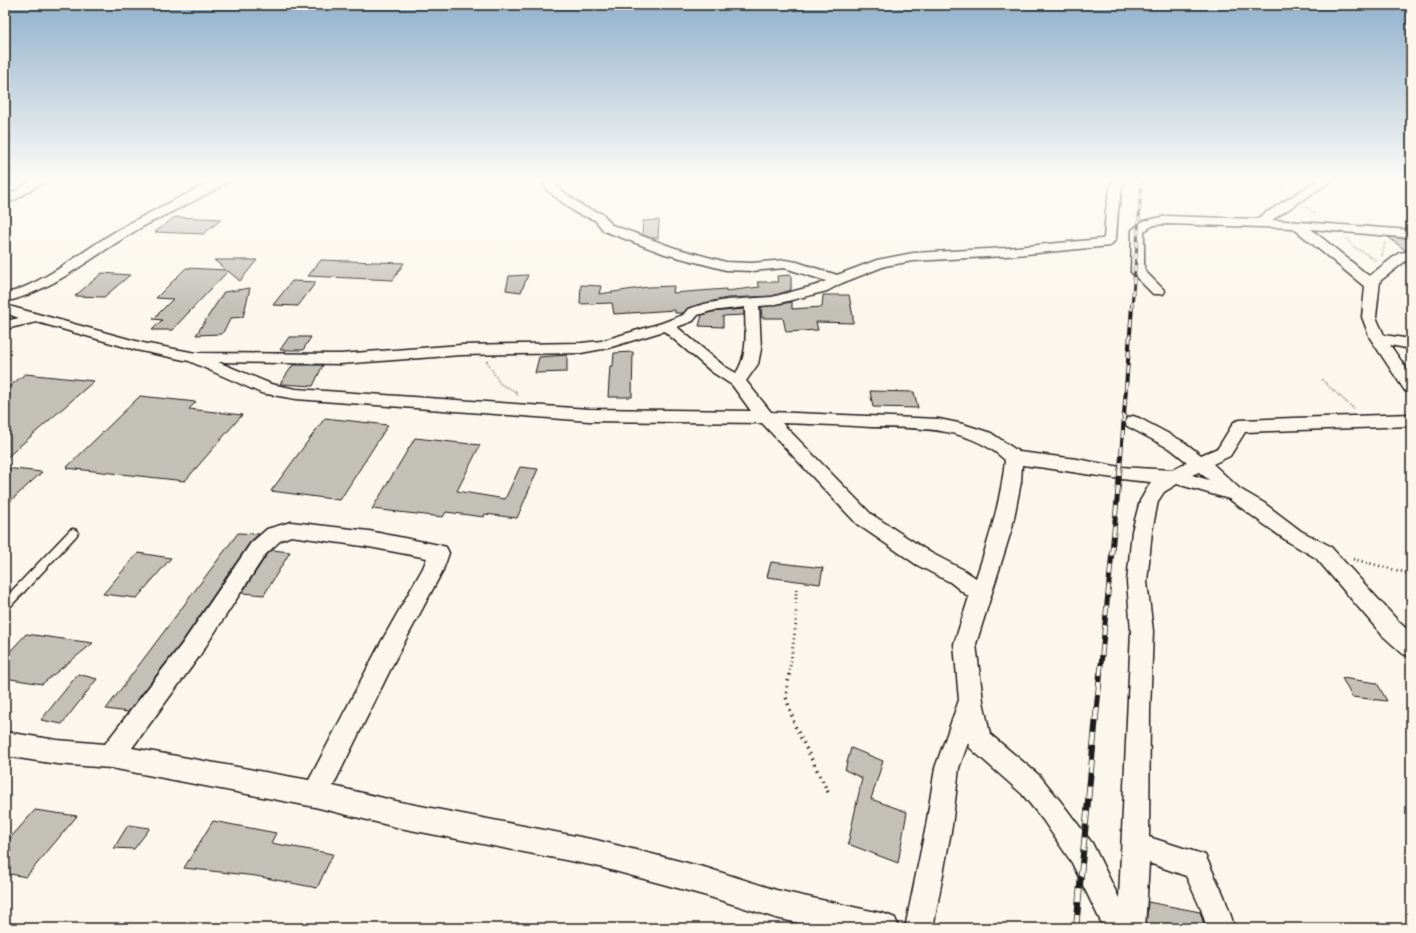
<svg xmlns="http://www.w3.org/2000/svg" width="1416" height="933" font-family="Sriracha,sans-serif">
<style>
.building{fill:#c3c0b8;stroke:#1c1c1c}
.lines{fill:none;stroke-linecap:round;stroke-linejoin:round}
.lane-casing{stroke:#1c1c1c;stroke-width:3}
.street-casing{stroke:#1c1c1c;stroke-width:3}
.path-far2{stroke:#1c1c1c;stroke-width:2;stroke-dasharray:0.5 2;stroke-linecap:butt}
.path-far1{stroke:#1c1c1c;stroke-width:3;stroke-dasharray:1 3.5;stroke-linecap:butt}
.path{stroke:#1c1c1c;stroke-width:3.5;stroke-dasharray:1.5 4.5;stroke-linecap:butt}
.lane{fill:#fbf7ec;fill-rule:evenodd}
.street{fill:#fbf7ec;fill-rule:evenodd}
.rail-far3-casing{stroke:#1c1c1c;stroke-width:3}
.rail-far2-casing{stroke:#1c1c1c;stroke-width:4}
.rail-far1-casing{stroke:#1c1c1c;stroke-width:5}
.rail-casing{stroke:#1c1c1c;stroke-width:6}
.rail-far3{stroke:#fbf7ec;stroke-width:2;stroke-dasharray:6;stroke-linecap:butt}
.rail-far2{stroke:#fbf7ec;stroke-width:2.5;stroke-dasharray:8;stroke-linecap:butt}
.rail-far1{stroke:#fbf7ec;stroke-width:3.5;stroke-dasharray:10;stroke-linecap:butt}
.rail{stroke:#fbf7ec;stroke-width:4.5;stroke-dasharray:13;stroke-linecap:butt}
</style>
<rect width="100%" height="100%" fill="#fbf7ec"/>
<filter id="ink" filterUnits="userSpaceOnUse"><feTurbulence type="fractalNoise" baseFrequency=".025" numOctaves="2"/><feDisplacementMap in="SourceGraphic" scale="8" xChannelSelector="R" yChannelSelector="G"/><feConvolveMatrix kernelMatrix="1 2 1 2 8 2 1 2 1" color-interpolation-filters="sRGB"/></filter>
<g filter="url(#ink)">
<path class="building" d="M175,217L222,219L203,234L155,232Z
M659,220L658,238H651L642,234L643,221Z
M1388,237L1411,239V250H1405Z
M214,260H257L240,281L228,271L172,330H152L162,320L153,319L173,299L156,298L186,268L226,270Z
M321,260L404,263L393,280L308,276Z
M102,273L130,275L104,297L75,296Z
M528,275L521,292L506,290L509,276Z
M791,275V290L772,296L727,298L704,303L688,308L683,313H675V310L614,314L612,303L580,304L581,285L601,286L599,294L648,287L674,286L673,293L726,289V291L760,287L757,282H778L777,276Z
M292,281L316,282L298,306L273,305Z
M250,288L243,317L231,318L222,334L196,335L224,292Z
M823,295H849L853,317V323L816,322L818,330L786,332L783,318H762L761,307L792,302V309L822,307Z
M744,309V315L723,316V327L699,326L702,315L711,312Z
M289,337H311L303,350H280Z
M633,352L632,397H608L610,366H613L614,353Z
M567,355V372L535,373L539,357Z
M293,365H323L313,386L280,384Z
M25,374L94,381L5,459V390Z
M870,391L914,392L918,408L873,407Z
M140,396L196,402L189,409L242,415L185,481L66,468Z
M325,418L388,425L340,500L271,491Z
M415,438L480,445L457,491L505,499L520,467L538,469L517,518L485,514L484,517L446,512L443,517L372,509Z
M5,468L42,472L5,506Z
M238,533L259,534L250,542L181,643L128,712L106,709Z
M272,550L290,552L264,595L242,593L266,556Z
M138,553L171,558L137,598L103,594Z
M771,562L823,568L820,584L767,577Z
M26,634L93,643L42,684L5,678V657Z
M78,674L97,679L62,724L41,720Z
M1342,678L1377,683L1387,701L1352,697Z
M851,748L883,761L871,799L907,812L898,863L848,844L862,778L845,770Z
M35,810L77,816L26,877L5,873V844Z
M213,821L276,833L271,843L333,854L317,888L256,876L184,868Z
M128,825L150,828L134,849L114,848Z
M1148,902L1200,912L1205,928H1146Z"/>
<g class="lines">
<g class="lane-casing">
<path id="lane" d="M73,529L76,530L78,533L76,536L9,608L5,609V598L70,530Z"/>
</g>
<g class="street-casing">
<path id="street" d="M36,178H50L5,206V197Z
M216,178H230C220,191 161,216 144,226C97,252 58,289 5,302V294C47,282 79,253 116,231C148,212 183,197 216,178Z
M541,178H553L557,187L584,207L603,214L612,225L675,248L726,262L752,263L785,260L797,262L837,275L877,260L913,253L1006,248L1101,239L1104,238L1106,210L1112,178H1124L1118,210L1116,239L1110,246L1006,256L913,261L885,266L842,283L827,291L772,305L759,306L761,349L758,364L746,381L771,412L939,419L963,424L991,433L1019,452L1077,459L1120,467L1172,470L1187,462L1172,450L1127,426L1125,422L1127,418L1133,416L1139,418L1184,442L1201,455L1218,448L1234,422L1240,420L1411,414V426L1245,432L1230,456L1213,464L1240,489L1264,503L1301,531L1330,546L1399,622L1411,633V657L1403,654L1383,636L1316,558L1287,541L1229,499L1177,484L1164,492L1158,501L1152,531L1147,582L1153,631L1150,711L1149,837L1205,855L1224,896L1235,928H1207L1201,909L1186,876L1149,863L1145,928H1104L1072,863L1043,820L1022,794L970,748L968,743L959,768L952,826L933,928H905L926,826L935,768L959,700L954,644L969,597L950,582L917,565L857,524L762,423L589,421L296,399L261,393L189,361L136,350L37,322L5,329V321L19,318L5,313V305L143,343L196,353L340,354L461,345L581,343L601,341L662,323L683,315L688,309L704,304L727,300L772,297L817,285L826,281L785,268L752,271L726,270L665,254L604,231L595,220L576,213L548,191ZM745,307C745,329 749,354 736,373L724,366L677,327L693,321L698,315L711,311ZM664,331L712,372L732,385L751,411L589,409L296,389L271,384L218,362L340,364L461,355L581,353L608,348ZM782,423C812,424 842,425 871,427C918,428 968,426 1005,460C1001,501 989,539 976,578L964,570L931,553L871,514ZM1022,465C1065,470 1108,479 1151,482L1140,501L1132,531L1127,582L1131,631L1119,898L1092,843L1061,802L1040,776L990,734L983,701L976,644L1012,528L1021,482ZM1199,472L1209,480L1192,475Z
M1321,178H1336L1272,220L1411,230V238L1311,229L1369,276L1399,253L1411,251V259H1408L1380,281L1376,317L1384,335L1411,339V349L1390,345L1411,375V392L1405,391L1370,338L1362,317L1365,287L1293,228L1167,224L1154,225L1144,231V266L1145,271L1165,291L1163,294H1153L1131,272L1132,230L1143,221L1167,216L1256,219Z
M291,522L369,531L439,545L446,547L449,553L443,570L396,658L333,786L400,802L596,840L707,868L776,890L885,914L895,918L899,928H821L776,918L707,896L596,866L400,828L315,807L111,768L57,764L5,756V732L57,740L105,744L182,644L251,543L267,529ZM291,536L369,547L427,558L423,568L380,644L309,780L132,748L198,658L265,555L281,540Z"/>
</g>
<path class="path-far2" d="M1272,178L1287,191
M1305,206L1317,215
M1347,239L1353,246L1377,261
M1382,256L1385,242
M1407,304L1411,299
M487,361L500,384L515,391L518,396
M1322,380L1354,409"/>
<path class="path-far1" d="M1353,559L1411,574
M789,675L796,623V586"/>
<path class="path" d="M789,674L786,697L795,726L829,794"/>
<use href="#lane" class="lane"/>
<use href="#street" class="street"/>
<g class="rail-far3-casing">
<path id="rail-far3" d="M1132,307L1142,178"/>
</g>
<g class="rail-far2-casing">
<path id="rail-far2" d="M1120,470L1132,306"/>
</g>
<g class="rail-far1-casing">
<path id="rail-far1" d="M1100,675L1120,469"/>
</g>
<g class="rail-casing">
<path id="rail" d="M1076,928L1100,674"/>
</g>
<use href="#rail-far3" class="rail-far3"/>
<use href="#rail-far2" class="rail-far2"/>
<use href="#rail-far1" class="rail-far1"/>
<use href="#rail" class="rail"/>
</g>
</g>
<linearGradient id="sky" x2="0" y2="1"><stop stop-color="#91b1cd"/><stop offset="0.58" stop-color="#fdfbf6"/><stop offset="1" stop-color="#fdfbf6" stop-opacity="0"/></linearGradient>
<rect width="1416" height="309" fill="url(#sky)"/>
<rect width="1416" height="933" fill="none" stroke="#fbf7ec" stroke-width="20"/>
<rect x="10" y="10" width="1396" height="913" fill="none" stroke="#1c1c1c" stroke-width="1.5" filter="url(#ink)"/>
</svg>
